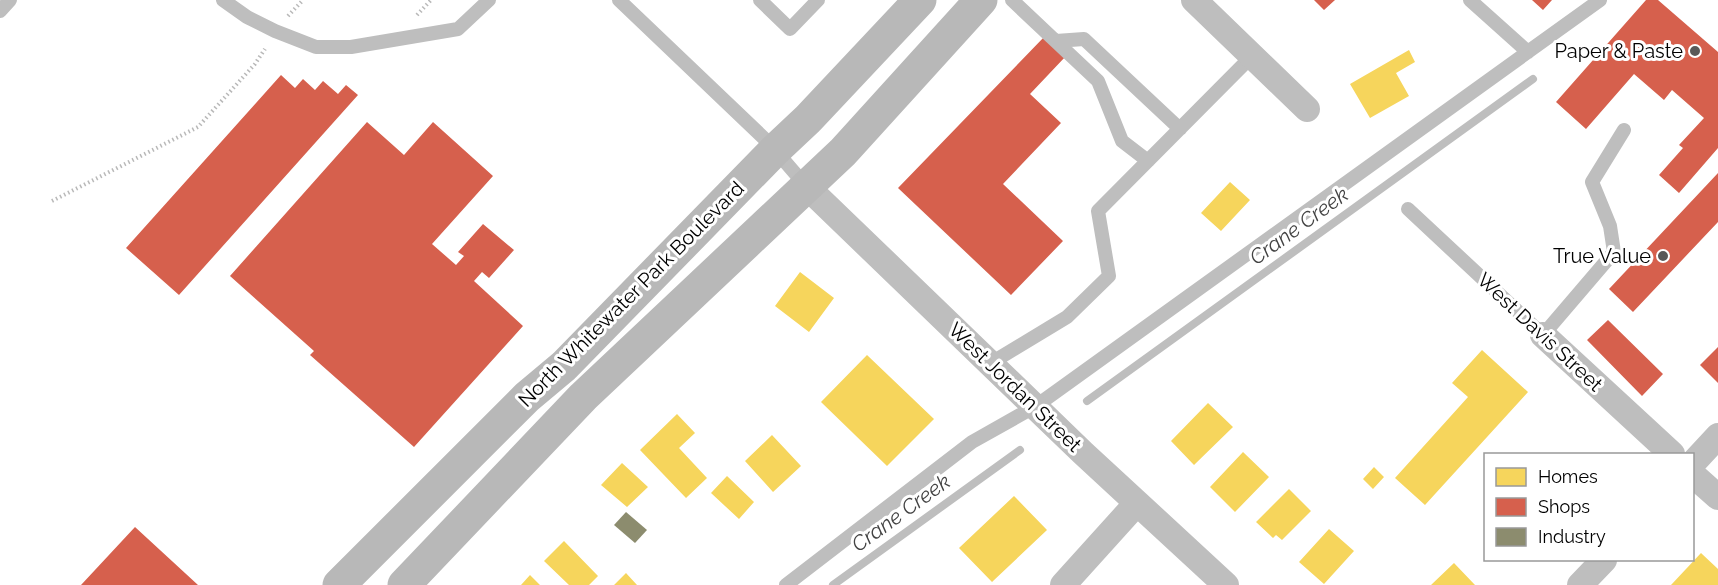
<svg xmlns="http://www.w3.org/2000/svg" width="1718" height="585" font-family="Raleway,sans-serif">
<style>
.homes{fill:#f6d55c}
.shops{fill:#d6604d}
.industry{fill:#8c8c6e}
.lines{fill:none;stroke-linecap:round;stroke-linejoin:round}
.stream{stroke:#bebebe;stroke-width:8}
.path{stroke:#b9b9b9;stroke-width:4;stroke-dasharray:1.5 3;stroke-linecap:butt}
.lane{stroke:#bebebe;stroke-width:14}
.street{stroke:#bebebe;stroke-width:26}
.secondary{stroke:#b8b8b8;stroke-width:33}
.poi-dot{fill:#595959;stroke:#fff;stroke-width:2}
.labels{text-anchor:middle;stroke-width:6;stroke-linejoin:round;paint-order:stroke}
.poi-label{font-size:20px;fill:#000;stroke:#fff;text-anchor:end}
.street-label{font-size:20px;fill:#000;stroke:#fff}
.water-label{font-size:21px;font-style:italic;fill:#434343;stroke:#fff}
</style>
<rect width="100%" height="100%" fill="#fff"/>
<path class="homes" d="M1409,50L1415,62L1396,73L1409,96L1370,118L1350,84Z
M1230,182L1250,200L1221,231L1201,213Z
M800,272L834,298L809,332L775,306Z
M1482,350L1528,392L1425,505L1395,478L1468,397L1452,383Z
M867,355L934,419L887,466L821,402Z
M1208,403L1233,427L1194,465L1171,441Z
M677,414L695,433L679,448L707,478L686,498L640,450Z
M772,435L801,466L773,492L745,461Z
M1243,452L1269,477L1235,512L1210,487Z
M622,463L648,487L627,507L601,485Z
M1374,467L1384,477L1373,489L1363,479Z
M727,476L754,502L739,519L711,493Z
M1289,489L1311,511L1282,540L1276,535L1273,538L1256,522Z
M1014,496L1047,530L992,582L959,548Z
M1329,529L1354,551L1324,584L1299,562Z
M564,541L598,576L589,585H569L544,561Z
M1701,553L1718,569V585H1671Z
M1454,563L1475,585H1431Z
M626,573L637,585H614Z
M530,575L540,585H521Z"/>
<path class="shops" d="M1314,0H1335L1324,10Z
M1532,0H1552L1543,10Z
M1646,0H1658L1718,52V148L1679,193L1659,175L1683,148L1679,145L1704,118L1672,90L1664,100L1634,74L1586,129L1556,102Z
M1045,36L1066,56L1030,94L1061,123L1003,184L1063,241L1011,295L898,188Z
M281,75L295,88L303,79L315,90L323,81L338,94L346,85L358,95L179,295L126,248Z
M367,122L404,155L433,122L493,176L432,244L456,265L464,256L458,252L483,224L514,250L489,278L482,272L474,281L523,326L414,447L310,355L314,351L230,276Z
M1718,173V222L1633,312L1609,289Z
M1608,320L1663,374L1642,396L1587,340Z
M1718,347V383L1700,365Z
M135,527L198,585H81Z"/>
<path class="industry" d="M626,512L647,530L635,543L614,525Z"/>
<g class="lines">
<path class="stream" d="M1087,401L1533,79
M833,585L1020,450"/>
<path class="path" d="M417,15L431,0
M288,16L303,0
M52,201L198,127L255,64L265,49"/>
<path class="lane" d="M223,0L247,17L275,31L316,47H351L458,29L489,0
M619,0L769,143L806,186
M760,0L790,29L818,0
M1012,0L1098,81L1122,141L1148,161
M1470,0L1528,52
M0,11L10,0
M1056,41L1084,39L1180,129
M1408,209L1543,335L1614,252L1610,226L1592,182L1624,130
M991,363L1067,317L1109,276L1098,211L1252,56
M786,585L972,442L1036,406L1600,0"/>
<path class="street" d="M1194,0L1307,109
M806,186L1083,453L1226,585
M1543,335L1672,454
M1692,464L1718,436
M1692,474L1718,497
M1063,585L1137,503
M1580,585L1604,560"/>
<path class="secondary" d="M339,585L527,397L564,366L775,150L808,119L920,0
M404,585L583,397L843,152L981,0"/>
</g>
<g class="poi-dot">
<circle cx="1695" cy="51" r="6"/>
<circle cx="1663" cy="256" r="6"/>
</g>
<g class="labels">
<g class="poi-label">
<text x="1683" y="58">Paper &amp; Paste</text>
<text x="1651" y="263">True Value</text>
</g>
<g class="street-label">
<text transform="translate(631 294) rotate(-45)" y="7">North Whitewater Park Boulevard</text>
<text transform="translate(1540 332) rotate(43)" y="7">West Davis Street</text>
<text transform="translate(1015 387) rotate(44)" y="7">West Jordan Street</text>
</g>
<g class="water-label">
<text transform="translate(1299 226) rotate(-36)" y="7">Crane Creek</text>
<text transform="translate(901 513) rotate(-36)" y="7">Crane Creek</text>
</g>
</g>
<rect x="1484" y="453" width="210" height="108" fill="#ffffff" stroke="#999999" stroke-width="1.5"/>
<rect x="1496" y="468" width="30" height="18" fill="#f6d55c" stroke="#999999" stroke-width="1.5"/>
<text x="1538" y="483" font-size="18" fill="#000000">Homes</text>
<rect x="1496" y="498" width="30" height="18" fill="#d6604d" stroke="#999999" stroke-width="1.5"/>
<text x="1538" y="513" font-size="18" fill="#000000">Shops</text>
<rect x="1496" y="528" width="30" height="18" fill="#8c8c6e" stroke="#999999" stroke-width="1.5"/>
<text x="1538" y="543" font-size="18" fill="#000000">Industry</text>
</svg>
